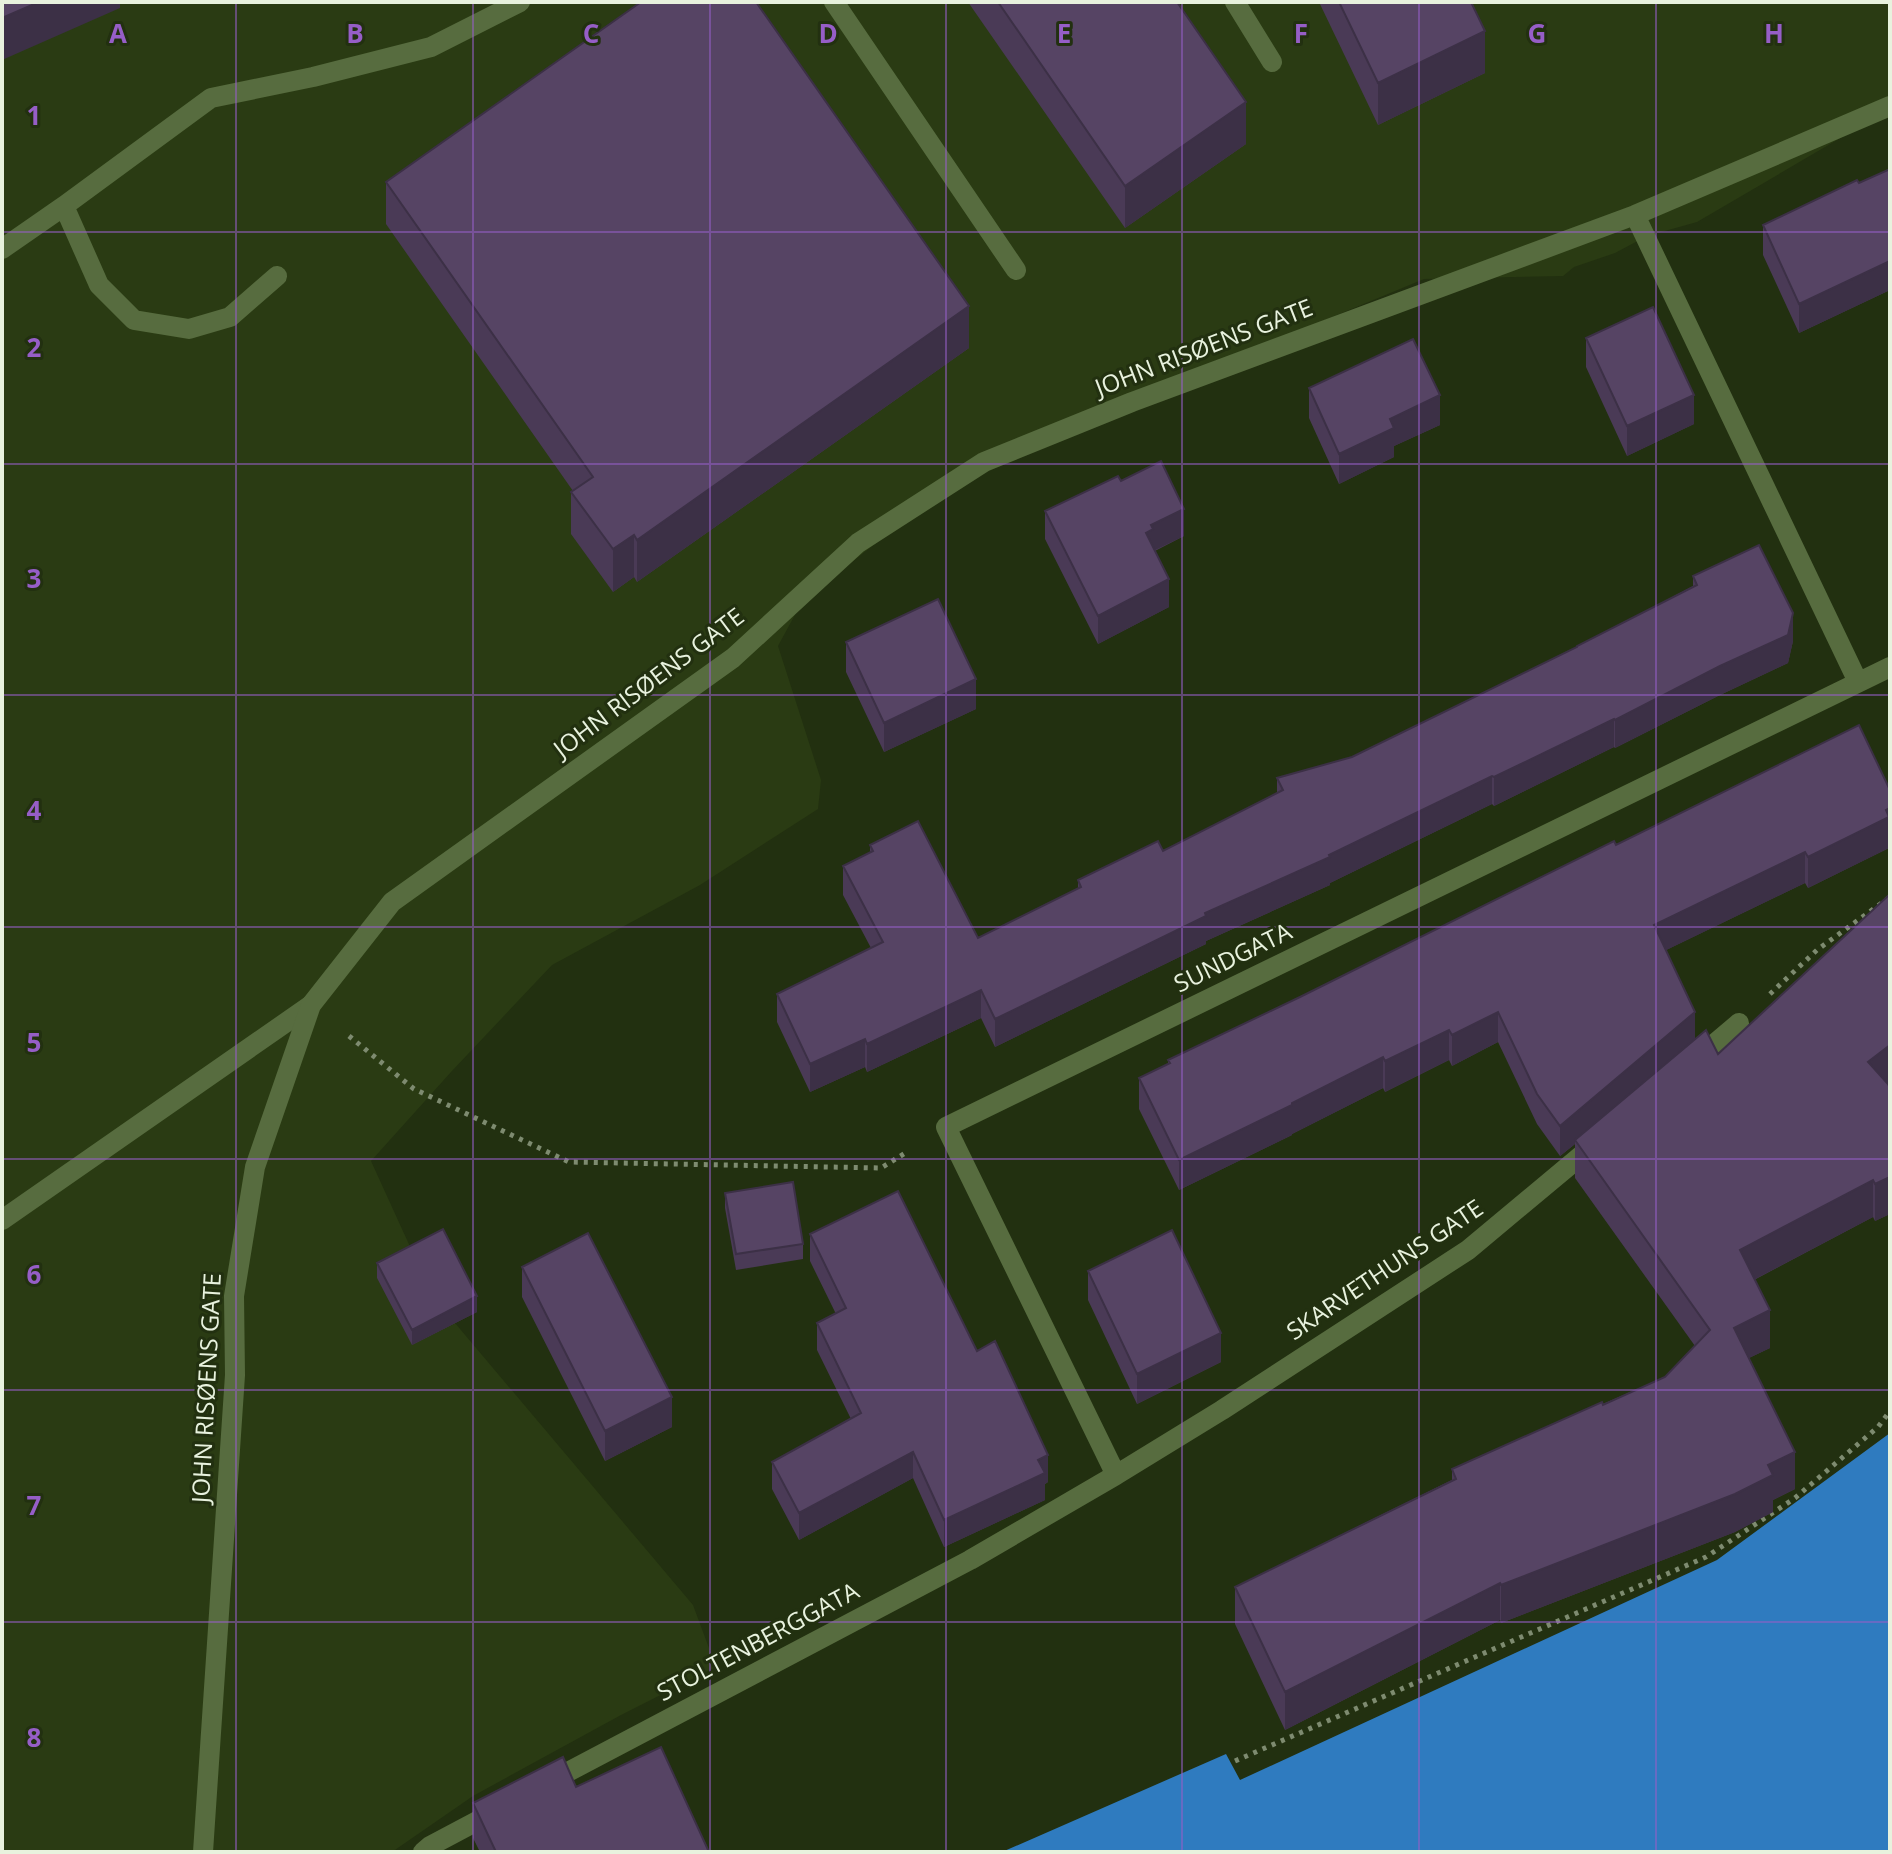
<svg xmlns="http://www.w3.org/2000/svg" width="1892" height="1854" font-family="'Open Sans',sans-serif">
<style>
.built{fill:#2a3b13}
.water{fill:#2f7bbf}
.lines{fill:none;stroke-linecap:round;stroke-linejoin:round}
.path{stroke:#7e8b70;stroke-width:5;stroke-dasharray:4 6;stroke-linecap:butt}
.lane{stroke:#576c3f;stroke-width:20}
.street{stroke:#576c3f;stroke-width:20}
.wall{fill:#4a3a56}
.shaded-wall{fill:#3c3046}
.building{fill:#564464;stroke:#3c3046;stroke-width:2}
.grid{fill:none;stroke:#965ec7;stroke-width:2;stroke-opacity:0.55}
.labels{text-anchor:middle;stroke-width:6;stroke-linejoin:round;paint-order:stroke}
.street-label{font-size:24px;fill:#e8f2de;stroke:#223010}
.grid-label{font-size:26px;text-anchor:middle;font-weight:bold;fill:#965ec7;stroke:#223010;stroke-width:6;stroke-linejoin:round;paint-order:stroke}
</style>
<rect width="100%" height="100%" fill="#223010"/>
<path class="built" d="M2,2H1890V109L1697,222L1647,236L1615,253L1574,267L1563,276L1424,279L1091,417L934,498L803,600L778,646L821,780L818,809L700,885L552,965L451,1072L371,1161L433,1297L693,1605L716,1667L621,1715L473,1796L392,1852H2Z"/>
<path class="water" d="M1890,1433V1852H1002L1226,1754L1240,1780L1717,1560Z"/>
<g class="lines">
<path class="path" d="M1770,994L1817,950L1890,897
M349,1036L414,1089L569,1162L881,1168L907,1152
M1235,1761L1706,1557L1795,1498L1878,1427L1890,1411"/>
<path class="lane" d="M834,2L1016,270
M1235,2L1272,62
M64,206L99,285L134,320L189,329L230,317L277,276
M2,249L64,206L211,98L313,77L431,47L520,2
M2,1220L311,1005"/>
<path class="street" d="M1635,215L1858,682
M1693,1062L1739,1023
M1116,1475L946,1127L1890,667
M545,1784L970,1560L1116,1475L1222,1410L1468,1250L1595,1144
M203,1852L235,1375L234,1296L255,1167L311,1005L392,902L733,658L858,543L984,462L1132,402L1635,215L1890,106
M423,1852L430,1846L496,1811"/>
</g>
<path class="wall" d="M968,2H1177L1246,144L1125,228Z
M1319,2H1471L1485,73L1378,125Z
M1890,169V290L1799,333L1763,255V225Z
M386,182L969,348L637,582L634,577L613,592L571,534V492L573,491L386,224Z
M1586,338L1694,424L1627,456L1586,367Z
M1309,388L1440,425L1394,446V457L1339,484L1309,418Z
M1121,481L1184,536L1155,551L1169,607L1098,644L1045,539V511Z
M1693,576L1793,641L1788,663L1720,695L1615,748L1614,747L1494,806L1492,804L1330,883V885L1206,941V944L995,1047L981,1018L867,1072L865,1067L810,1092L777,1022V994L871,948L843,895V866L870,853V845L978,938L1078,889V880L1163,851L1277,793V778L1352,757L1577,648L1693,586Z
M846,642L976,709L884,752L846,672Z
M1889,839V848L1808,888L1805,883L1666,950L1695,1040L1718,1054L1888,1084L1890,1088V1214L1875,1221L1873,1217L1754,1280L1770,1348L1749,1358L1795,1489L1773,1500V1512L1735,1532L1501,1623L1500,1620L1285,1730L1235,1624V1587L1452,1480V1469L1665,1377L1695,1346L1575,1178V1144L1560,1156L1537,1124L1498,1042L1452,1066L1449,1060L1385,1092L1383,1088L1292,1134V1135L1179,1190L1139,1109V1078L1168,1064V1060L1616,845Z
M725,1193L803,1244V1259L736,1270L725,1208Z
M810,1234L977,1351L1048,1482L1045,1484V1500L944,1547L913,1478L799,1540L772,1489V1462L851,1419L817,1350V1323L836,1314L810,1261Z
M377,1263L477,1312L412,1345L377,1278Z
M522,1267L672,1427L605,1461L522,1297Z
M1088,1271L1221,1362L1137,1404L1088,1300Z
M576,1787L709,1852H480L473,1838V1803Z"/>
<path class="shaded-wall" d="M39,2H120V8L2,60V18Z
M1485,31V73L1378,125V83Z
M1246,102V144L1125,228V186Z
M1890,261V290L1799,333V304Z
M969,306V348L637,582V540Z
M1440,395V425L1394,446V457L1339,484V454L1390,419Z
M1694,395V424L1627,456V426Z
M1184,509V536L1153,551L1146,533L1151,525Z
M634,535V577L613,592V549Z
M1169,579V607L1098,644V616Z
M1793,613V641L1788,663L1720,695L1615,748V720Z
M976,679V709L884,752V723Z
M1614,719V747L1494,806V777Z
M1492,776V804L1330,883V885L1206,941V944L995,1047V1019L1205,913L1329,855Z
M1890,808L1889,848L1808,888V857Z
M1805,852V883L1654,956V925Z
M981,990V1018L867,1072V1044Z
M1498,1012V1042L1452,1066V1035Z
M1695,1012V1043L1575,1140V1144L1560,1156V1126Z
M1449,1030V1060L1385,1092V1061Z
M865,1039V1067L810,1092V1064Z
M1890,1045V1083L1868,1100V1062Z
M1383,1057V1088L1292,1134V1135L1179,1190V1160Z
M1890,1177V1214L1875,1221V1184Z
M1873,1180V1217L1740,1287V1250Z
M477,1296V1312L412,1345V1330Z
M1770,1310V1348L1734,1365V1328Z
M1221,1333V1362L1137,1404V1374Z
M672,1397V1427L605,1461V1431Z
M913,1452V1478L799,1540V1513Z
M1795,1452V1489L1773,1500V1512L1735,1532L1501,1623V1585L1768,1465Z
M1048,1455V1482L1045,1484V1500L944,1547V1520Z
M1500,1583V1620L1285,1730V1692Z"/>
<path class="building" d="M2,2H39L2,18Z
M641,2H756L969,306L637,540L634,535L613,549L571,492L593,477L386,182Z
M998,2H1177L1246,102L1125,186Z
M1339,2H1471L1485,31L1378,83Z
M1890,169V261L1799,304L1763,225L1857,180L1859,183Z
M1653,307L1694,395L1627,426L1586,338Z
M1413,339L1440,395L1390,419L1394,428L1339,454L1309,388Z
M1161,461L1184,509L1151,525L1153,529L1146,533L1169,579L1098,616L1045,511L1118,476L1121,481Z
M1759,545L1793,613L1788,635L1720,666L1615,720L1614,719L1494,777L1492,776L1329,855L1330,857L1205,913L1206,916L995,1019L981,990L867,1044L865,1039L810,1064L777,994L883,942L843,866L873,851L870,845L918,821L978,938L1081,887L1078,880L1158,841L1163,851L1283,790L1277,778L1352,757L1577,647V646L1697,585L1693,576Z
M938,599L976,679L884,723L846,642Z
M1859,725L1890,790V808L1886,810L1889,817L1808,857L1805,852L1654,925L1695,1012L1560,1126L1537,1094L1498,1012L1452,1035L1449,1030L1385,1061L1383,1057L1292,1103V1105L1179,1160L1139,1078L1170,1063L1168,1060L1300,997L1614,841L1616,845Z
M1890,894V1045L1868,1062L1888,1084L1890,1088V1177L1875,1184L1873,1180L1740,1250L1770,1310L1734,1328L1795,1452L1768,1465L1773,1475L1735,1494L1501,1585L1500,1583L1285,1692L1235,1587L1456,1479L1452,1469L1602,1402L1603,1405L1665,1377L1710,1330L1575,1140L1706,1030L1718,1054Z
M793,1182L803,1244L736,1254L725,1193Z
M898,1191L977,1351L995,1341L1048,1455L1038,1460L1045,1473L944,1520L913,1452L799,1513L772,1462L861,1413L817,1323L846,1308L810,1234Z
M443,1229L477,1296L412,1330L377,1263Z
M1172,1230L1221,1333L1137,1374L1088,1271Z
M588,1233L672,1397L605,1431L522,1267Z
M661,1747L709,1852H496L473,1803L563,1757L576,1787Z"/>
<path class="grid" d="M236,2V1852M473,2V1852M710,2V1852M946,2V1852M1182,2V1852M1419,2V1852M1656,2V1852M2,232H1890M2,464H1890M2,695H1890M2,927H1890M2,1159H1890M2,1390H1890M2,1622H1890"/>
<g class="labels">
<g class="street-label">
<text transform="translate(1204 348) rotate(-21)" y="8">JOHN RISØENS GATE</text>
<text transform="translate(649 683) rotate(-37)" y="8">JOHN RISØENS GATE</text>
<text transform="translate(1233 958) rotate(-26)" y="8">SUNDGATA</text>
<text transform="translate(1385 1270) rotate(-34)" y="8">SKARVETHUNS GATE</text>
<text transform="translate(207 1388) rotate(-87)" y="8">JOHN RISØENS GATE</text>
<text transform="translate(758 1642) rotate(-28)" y="8">STOLTENBERGGATA</text>
</g>
</g>
<g class="grid-label">
<text x="118" y="43">A</text>
<text x="355" y="43">B</text>
<text x="591" y="43">C</text>
<text x="828" y="43">D</text>
<text x="1064" y="43">E</text>
<text x="1301" y="43">F</text>
<text x="1537" y="43">G</text>
<text x="1774" y="43">H</text>
<text x="34" y="125">1</text>
<text x="34" y="357">2</text>
<text x="34" y="588">3</text>
<text x="34" y="820">4</text>
<text x="34" y="1052">5</text>
<text x="34" y="1284">6</text>
<text x="34" y="1515">7</text>
<text x="34" y="1747">8</text>
</g>
<rect width="1892" height="1854" fill="none" stroke="#e8f2de" stroke-width="8"/>
</svg>
